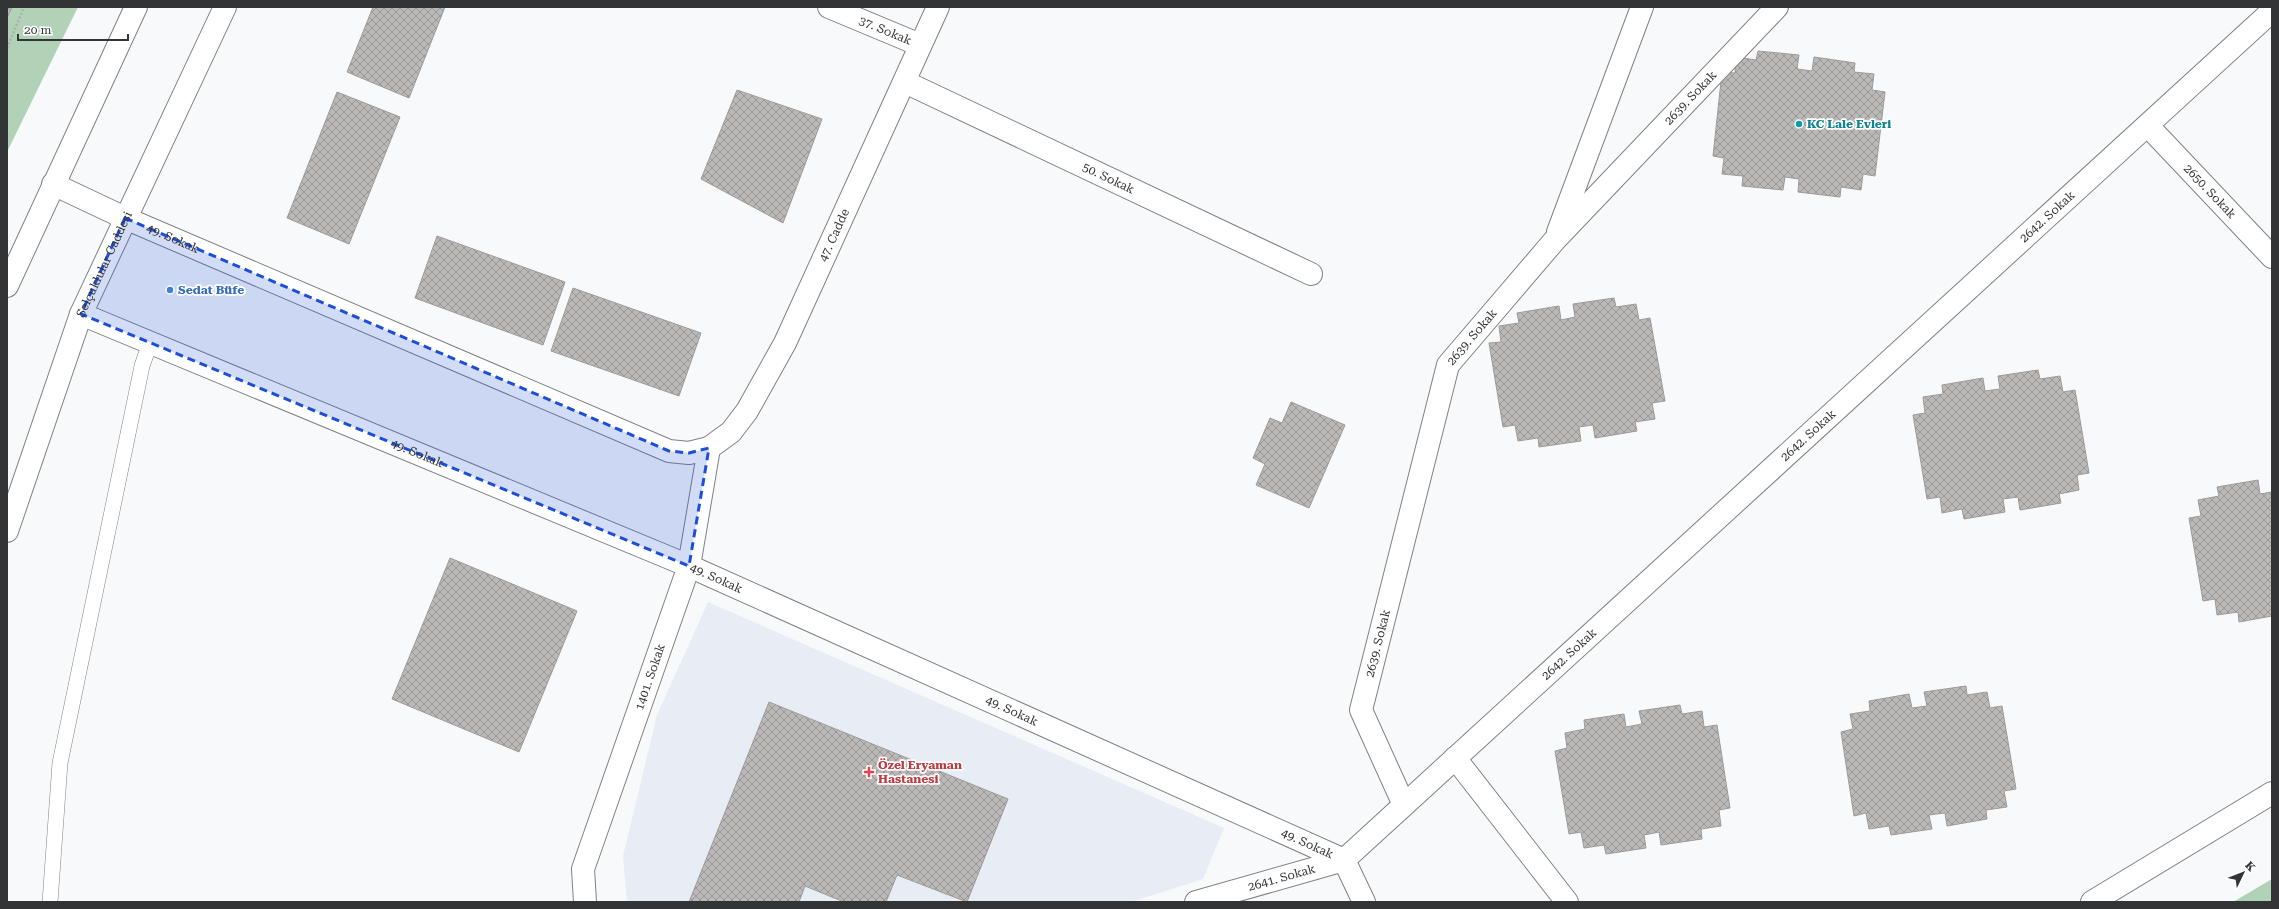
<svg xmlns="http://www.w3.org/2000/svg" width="2279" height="909" font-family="'Roboto Serif',serif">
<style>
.built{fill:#e7ecf5}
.garden{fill:#b2d2b8}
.building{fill:url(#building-cross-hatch);stroke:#9d9a99}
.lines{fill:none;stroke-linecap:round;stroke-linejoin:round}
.service-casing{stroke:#808183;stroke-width:16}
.minor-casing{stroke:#808183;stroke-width:24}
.tertiary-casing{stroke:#808183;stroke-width:24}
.secondary-casing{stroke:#808183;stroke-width:24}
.path{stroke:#adaeaf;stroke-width:2.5;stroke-dasharray:2 2;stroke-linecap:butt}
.service{stroke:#fff;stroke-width:15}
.minor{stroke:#fff;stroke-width:22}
.tertiary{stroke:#fff;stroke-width:22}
.secondary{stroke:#fff;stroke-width:22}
.marked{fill:#1d4ed8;fill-opacity:0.2;stroke:#1d4ed8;stroke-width:3;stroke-dasharray:8 5;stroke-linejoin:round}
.culture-dot{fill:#0f9aa8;stroke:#fff;stroke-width:1.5}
.shop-dot{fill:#3f7fe0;stroke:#fff;stroke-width:1.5}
.health-dot{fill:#e0444e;stroke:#fff;stroke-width:1.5}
.labels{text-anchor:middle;stroke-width:3.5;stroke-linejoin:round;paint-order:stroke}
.street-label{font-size:12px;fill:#333435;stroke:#fff}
.culture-label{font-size:12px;font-weight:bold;fill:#0d838f;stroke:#fff;text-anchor:start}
.shop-label{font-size:12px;font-weight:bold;fill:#366cbe;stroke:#fff;text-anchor:start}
.health-label{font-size:12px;font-weight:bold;fill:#be3a42;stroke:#fff;text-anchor:start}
</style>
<defs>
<pattern id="building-cross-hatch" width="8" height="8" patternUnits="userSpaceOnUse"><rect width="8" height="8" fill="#bbb9b7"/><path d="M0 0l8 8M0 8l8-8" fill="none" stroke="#999796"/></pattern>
</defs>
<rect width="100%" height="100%" fill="#f8f9fb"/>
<path class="built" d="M708,602L1224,828L1203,879L1131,902H627L623,856L657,715Z"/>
<path class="garden" d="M7,7H78L7,152Z
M2272,879V902H2233Z"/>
<path class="building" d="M7,7H12L7,18Z
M373,7H445L409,98L347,72Z
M1758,51L1799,55L1797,69L1812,71L1814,57L1855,63L1854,72L1874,74L1872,90L1885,92L1875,176L1863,174L1861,190L1841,187L1840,197L1798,192L1799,179L1785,177L1783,190L1742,186L1743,176L1722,174L1724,158L1713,156L1722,72L1735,73L1736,57L1756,60Z
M737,90L822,119L783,223L701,179Z
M337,92L400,117L349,244L287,218Z
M437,236L565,282L543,345L415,298Z
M573,288L701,333L679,396L551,351Z
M1614,298L1616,307L1636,304L1639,320L1650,318L1665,401L1652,403L1655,419L1635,422L1637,431L1595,438L1593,425L1579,427L1581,441L1539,447L1538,438L1518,441L1515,425L1503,427L1489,343L1501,342L1499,326L1519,323L1517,313L1559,306L1561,320L1575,317L1573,304Z
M2038,370L2040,379L2060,376L2063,392L2075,390L2089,473L2077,475L2079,490L2059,494L2061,503L2020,510L2018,497L2003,499L2005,512L1964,519L1962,509L1942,513L1940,497L1927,499L1913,415L1925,413L1923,397L1943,394L1942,385L1983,378L1985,391L2000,389L1998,376Z
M1291,402L1345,425L1309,508L1256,485L1265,464L1253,458L1270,418L1282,423Z
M2258,480L2260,494L2272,492V616L2239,622L2238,612L2217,615L2215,599L2203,601L2189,518L2201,516L2198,500L2219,496L2217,487Z
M450,558L577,611L519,752L392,699Z
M1966,686L1967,695L1987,692L1990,708L2002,706L2016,789L2004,791L2007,807L1986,810L1987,819L1947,826L1945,813L1929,815L1932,829L1891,835L1889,826L1869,829L1866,813L1854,816L1841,732L1853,729L1850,714L1870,711L1869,701L1909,694L1912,708L1927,706L1924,692Z
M769,702L1008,799L967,902L897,875L886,902H844L805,886L799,902H689Z
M1680,705L1682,714L1702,711L1704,727L1717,725L1730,808L1719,810L1721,826L1701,829L1702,839L1661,845L1659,832L1644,835L1646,848L1606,854L1604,845L1584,848L1581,832L1569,834L1555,751L1567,748L1565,733L1585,729L1584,720L1624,714L1626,727L1642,724L1639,711Z"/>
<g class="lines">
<g class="service-casing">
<path id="service" d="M50,902L60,763L142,366L150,343"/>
</g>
<g class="minor-casing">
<g id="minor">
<path id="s1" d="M829,7L920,45"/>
<path id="s2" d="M905,82L1311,274"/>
<path id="s3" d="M2148,126L2272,257"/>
<path id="s4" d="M125,218L669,451L689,453L709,448L689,566L583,869L585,902"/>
<path d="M1558,232L1642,7"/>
<path id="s5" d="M81,314L689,566L1344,860"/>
<path d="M1455,758L1567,902"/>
<path id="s6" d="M1404,805L1361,710L1448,365L1554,241L1777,7"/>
<path d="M1344,860L1364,902"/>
<path id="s7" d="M1196,902L1344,860L2272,11"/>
</g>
</g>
<g class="tertiary-casing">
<g id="tertiary">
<path id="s8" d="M709,448L731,432L747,411L785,343L938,7"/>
<path d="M2092,902L2272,793"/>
</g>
</g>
<g class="secondary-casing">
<g id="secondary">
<path d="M53,184L125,218"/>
<path d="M7,286L136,7"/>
<path id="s9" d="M7,531L81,314L225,7"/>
</g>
</g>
<path class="path" d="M7,48L24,7"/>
<use href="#service" class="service"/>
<use href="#minor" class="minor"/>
<use href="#tertiary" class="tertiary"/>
<use href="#secondary" class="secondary"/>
</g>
<path class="marked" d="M125,218L669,451L689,453L709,448L689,566L81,314Z"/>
<circle class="culture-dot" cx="1799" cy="124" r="4"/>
<circle class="shop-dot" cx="170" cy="290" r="4"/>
<path class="health-dot" d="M867 766h4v4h4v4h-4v4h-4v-4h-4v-4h4z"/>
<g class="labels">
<g class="street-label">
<text dy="4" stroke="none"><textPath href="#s1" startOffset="61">37. Sokak</textPath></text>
<text dy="4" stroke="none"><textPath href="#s6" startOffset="821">2639. Sokak</textPath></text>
<text dy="4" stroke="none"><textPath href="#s2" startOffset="225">50. Sokak</textPath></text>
<text dy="4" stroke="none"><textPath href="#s3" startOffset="90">2650. Sokak</textPath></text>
<text dy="4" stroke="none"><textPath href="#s7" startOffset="1107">2642. Sokak</textPath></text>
<text dy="4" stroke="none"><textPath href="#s8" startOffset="250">47. Cadde</textPath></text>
<text dy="4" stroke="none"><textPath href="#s4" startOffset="52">49. Sokak</textPath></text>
<text dy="4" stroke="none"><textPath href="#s9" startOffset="284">Selçuklular Caddesi</textPath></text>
<text dy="4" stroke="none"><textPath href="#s6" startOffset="497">2639. Sokak</textPath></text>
<text dy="4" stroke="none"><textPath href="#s7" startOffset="783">2642. Sokak</textPath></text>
<text dy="4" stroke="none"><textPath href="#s5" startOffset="364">49. Sokak</textPath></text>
<text dy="4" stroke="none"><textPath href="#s5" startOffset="688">49. Sokak</textPath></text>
<text dy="4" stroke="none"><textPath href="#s6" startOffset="173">2639. Sokak</textPath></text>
<text dy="4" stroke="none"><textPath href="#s7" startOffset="459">2642. Sokak</textPath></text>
<text transform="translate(650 677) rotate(-71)" y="4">1401. Sokak</text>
<text dy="4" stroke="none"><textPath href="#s5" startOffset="1012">49. Sokak</textPath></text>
<text dy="4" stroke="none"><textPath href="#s5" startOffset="1336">49. Sokak</textPath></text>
<text dy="4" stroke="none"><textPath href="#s7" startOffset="89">2641. Sokak</textPath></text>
</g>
<g class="culture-label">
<text x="1807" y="128">KC Lale Evleri</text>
</g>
<g class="shop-label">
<text x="178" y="294">Sedat Büfe</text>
</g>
<g class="health-label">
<text x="878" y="769">Özel Eryaman<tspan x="878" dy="14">Hastanesi</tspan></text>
</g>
</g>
<rect width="2279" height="909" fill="none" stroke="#333435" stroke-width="16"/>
<g transform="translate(2243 873) rotate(47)" stroke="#ffffff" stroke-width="3" paint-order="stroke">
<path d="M0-3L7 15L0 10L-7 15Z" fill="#333435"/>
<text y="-6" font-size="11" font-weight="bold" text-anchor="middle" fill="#333435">K</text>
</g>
<path d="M18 34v6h110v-6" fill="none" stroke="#333435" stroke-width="2"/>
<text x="24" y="34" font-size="12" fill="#333435" stroke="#ffffff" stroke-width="3" paint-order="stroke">20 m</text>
</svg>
